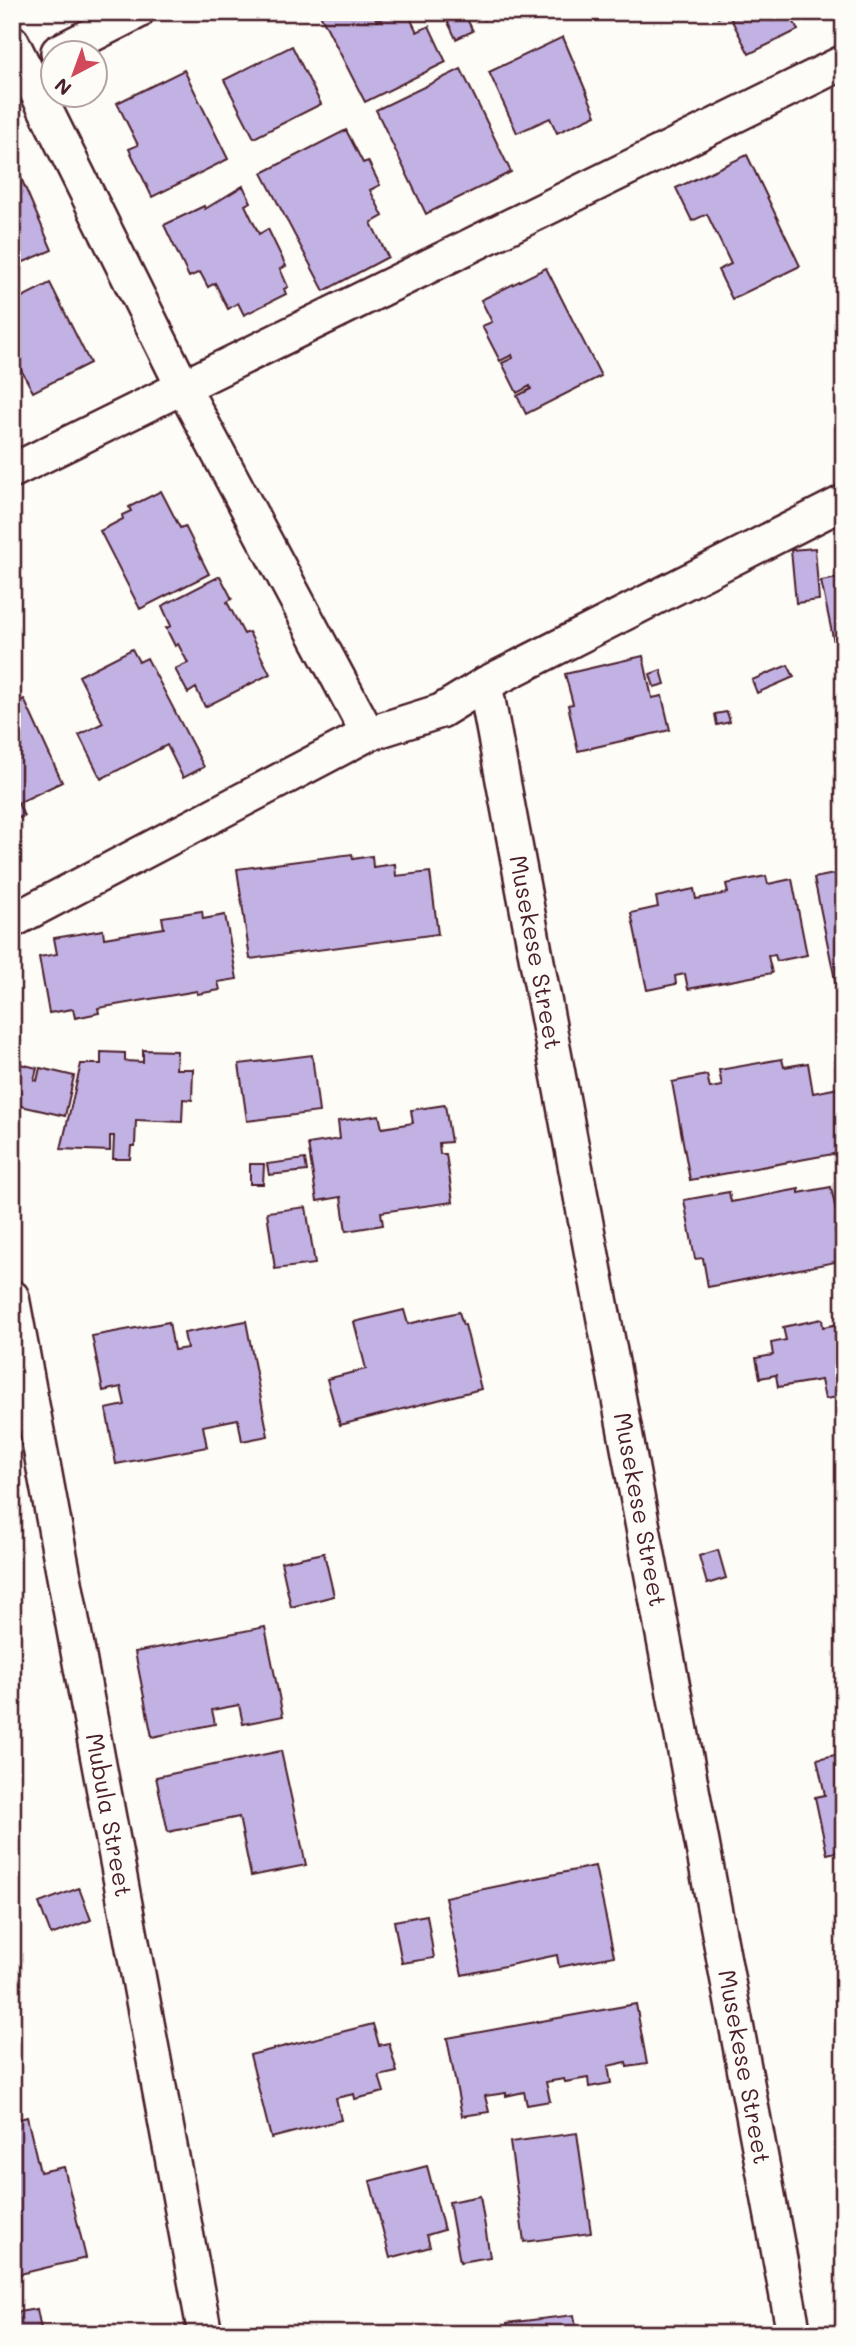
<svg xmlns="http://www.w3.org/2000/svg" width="856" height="2346" font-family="Mali,sans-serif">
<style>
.building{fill:#c2b2e3;stroke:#4a1f2b;stroke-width:2}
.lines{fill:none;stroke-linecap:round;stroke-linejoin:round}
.minor-casing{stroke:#4a1f2b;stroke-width:38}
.minor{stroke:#fdfcf7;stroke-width:33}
.labels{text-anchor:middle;stroke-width:6;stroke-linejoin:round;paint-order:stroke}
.street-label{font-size:24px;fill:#4a1f2b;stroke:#fdfcf7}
</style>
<rect width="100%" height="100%" fill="#fdfcf7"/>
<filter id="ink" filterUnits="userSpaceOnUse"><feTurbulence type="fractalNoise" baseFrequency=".0143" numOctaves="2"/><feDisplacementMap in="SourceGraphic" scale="14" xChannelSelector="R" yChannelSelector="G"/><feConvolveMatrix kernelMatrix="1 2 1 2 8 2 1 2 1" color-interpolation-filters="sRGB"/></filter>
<g filter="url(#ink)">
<path class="building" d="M323,12H373L377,21L394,12H407L417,32L429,26L446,62L365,102L320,14Z
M443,12H500L484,20L481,13L467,19L473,31L456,39Z
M715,12H789L798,30L749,54L728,13L718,18Z
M563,37L596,115L557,133L550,118L517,133L489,72Z
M292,46L321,104L254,138L224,80Z
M461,69L511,172L426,214L376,110Z
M184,70L228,159L152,197L129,149L138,145L117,103Z
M346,130L363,163L368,161L380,185L370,190L383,216L371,223L388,257L324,291L262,173Z
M747,155L800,266L732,299L718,270L731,264L707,214L692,221L676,188Z
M12,157L52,250L12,267Z
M243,186L251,202L245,205L259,234L268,229L286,266L280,269L288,287L284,289L286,294L244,315L238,303L228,309L215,283L208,287L200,272L189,277L164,225L204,206L205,209Z
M546,268L601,376L526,414L517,396L531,389L530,386L517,393L502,363L513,358L512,355L500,361L482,326L492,322L481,300Z
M50,283L90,363L33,392L12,353V302Z
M161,491L180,528L185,526L209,574L140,609L100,531L123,519L122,515L131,511L129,507Z
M815,548L819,600L796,603L791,550Z
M220,576L232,599L227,602L244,634L249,632L270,674L205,707L196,688L188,693L175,669L188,663L178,644L175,646L166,628L171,626L162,606Z
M844,577V665L839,666L821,581Z
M132,649L139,662L147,658L204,767L183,778L167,745L101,779L79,735L103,723L79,676Z
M643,656L652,698L662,696L670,730L578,751L568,705L573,704L565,674Z
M788,665L794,677L757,693L752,680Z
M661,670L665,684L654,687L650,674Z
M24,699L62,782L18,803L24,816L12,821V705Z
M727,712L730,722L717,725L715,714Z
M352,854L353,859L372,856L373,867L395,864L396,876L430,872L438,934L250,959L237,869Z
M844,872V1009H841L814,878Z
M766,876L768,884L792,879L807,955L777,961L775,955L768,956L772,973L688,989L685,974L675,976L676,984L647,990L631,913L658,907L656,897L694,889L696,899L728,893L726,884Z
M202,911L203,919L225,915L237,979L218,982L220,990L197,994V991L98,1008L99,1013L75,1018L73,1009L49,1013L39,957L57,954L54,938L103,930L104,938L164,928L162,917Z
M143,1050L177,1051L176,1069H193L192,1100L183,1099L182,1122L136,1120L135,1146H131L130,1159H113L114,1136H110V1151L61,1149L81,1064H101V1052L125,1053V1061L143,1062Z
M312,1055L319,1112L247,1121L239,1064Z
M782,1059L784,1067L808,1063L813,1093L844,1087V1152L690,1180L672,1082L707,1075L710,1088L722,1086L719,1070Z
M12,1062L37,1068L34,1080L37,1081L40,1068L74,1076L65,1116L12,1104Z
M445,1105L451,1142L439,1143L440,1154H446L453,1202L381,1212L383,1225L346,1231L341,1197L317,1201L308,1144L340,1139L338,1121L379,1115L382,1128L413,1123L411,1110Z
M305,1159L307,1171L269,1175L267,1164Z
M250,1164H264L263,1184H250Z
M831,1187L840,1230L835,1231L840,1261L708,1287L703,1258L695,1259L684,1200L729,1192L731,1202L799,1189V1193Z
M306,1207L315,1264L275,1269L267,1212Z
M404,1310L408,1324L459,1312L463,1325H465L481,1389L340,1425L327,1379L366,1369L354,1322Z
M822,1319L823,1327L844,1323V1396L825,1399L821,1380L778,1387L776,1375L760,1378L756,1358L773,1355L771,1343L786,1340L783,1327Z
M246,1321L268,1436L242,1441L238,1419L203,1426L207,1447L116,1464L106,1409L125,1405L121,1387L103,1391L92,1336L169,1322L174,1350L187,1348L184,1333Z
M718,1550L726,1578L707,1584L699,1556Z
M324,1553L334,1596L291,1607L281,1562Z
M265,1627L283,1716L243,1724L239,1705L212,1710L215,1724L152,1737L135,1652Z
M281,1751L306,1865L251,1876L239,1817L168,1832L156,1777Z
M844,1753V1865L843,1866L840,1851L827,1854L815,1797L825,1795L817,1759Z
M595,1866L614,1956L559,1967L557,1955L462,1975L445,1897Z
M79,1888L91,1920L51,1935L39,1903Z
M427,1915L434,1958L402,1963L394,1921Z
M636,2004L647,2064L627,2067L626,2062L608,2066L611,2083L589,2087L588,2078L565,2082L564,2079L546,2082L550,2101L527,2105L524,2092L506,2096V2093L485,2096L489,2112L462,2116L447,2038Z
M373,2024L379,2045L389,2043L397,2072L379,2076L384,2092L355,2099L354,2094L336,2098L341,2120L271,2138L250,2055Z
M27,2117L40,2172L64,2167L86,2258L12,2276V2121Z
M577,2133L591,2233L524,2242L510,2142Z
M427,2166L444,2230L427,2235L430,2247L390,2258L370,2181Z
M480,2196L490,2257L460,2262L449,2202Z
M37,2309L42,2334H12V2313Z
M574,2315L577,2334H508L507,2323Z"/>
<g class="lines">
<g class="minor-casing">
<g id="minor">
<path d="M12,42L183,387L368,734"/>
<path d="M58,52L137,12"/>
<path d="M12,471L844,62"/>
<path id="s1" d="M485,684L794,2334"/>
<path d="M12,921L368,734L441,711L485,684L844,502"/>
<path id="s2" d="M12,1297L205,2334"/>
</g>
</g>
<use href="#minor" class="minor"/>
</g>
</g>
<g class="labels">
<g class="street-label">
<text dy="8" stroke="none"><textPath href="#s1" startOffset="273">Musekese Street</textPath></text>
<text dy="8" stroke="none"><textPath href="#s1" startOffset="840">Musekese Street</textPath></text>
<text dy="8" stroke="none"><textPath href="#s2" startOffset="527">Mubula Street</textPath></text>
<text dy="8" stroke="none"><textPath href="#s1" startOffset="1407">Musekese Street</textPath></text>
</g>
</g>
<rect width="856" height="2346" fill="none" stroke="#fdfcf7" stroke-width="42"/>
<rect x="21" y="21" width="814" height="2304" fill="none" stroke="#4a1f2b" stroke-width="2.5" filter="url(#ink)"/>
<g transform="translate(74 74) rotate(221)"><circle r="33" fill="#fdfcf7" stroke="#b5a4a5" stroke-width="2"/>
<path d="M0-5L12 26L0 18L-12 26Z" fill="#d1495b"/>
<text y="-10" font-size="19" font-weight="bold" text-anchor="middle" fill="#4a1f2b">N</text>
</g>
</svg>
